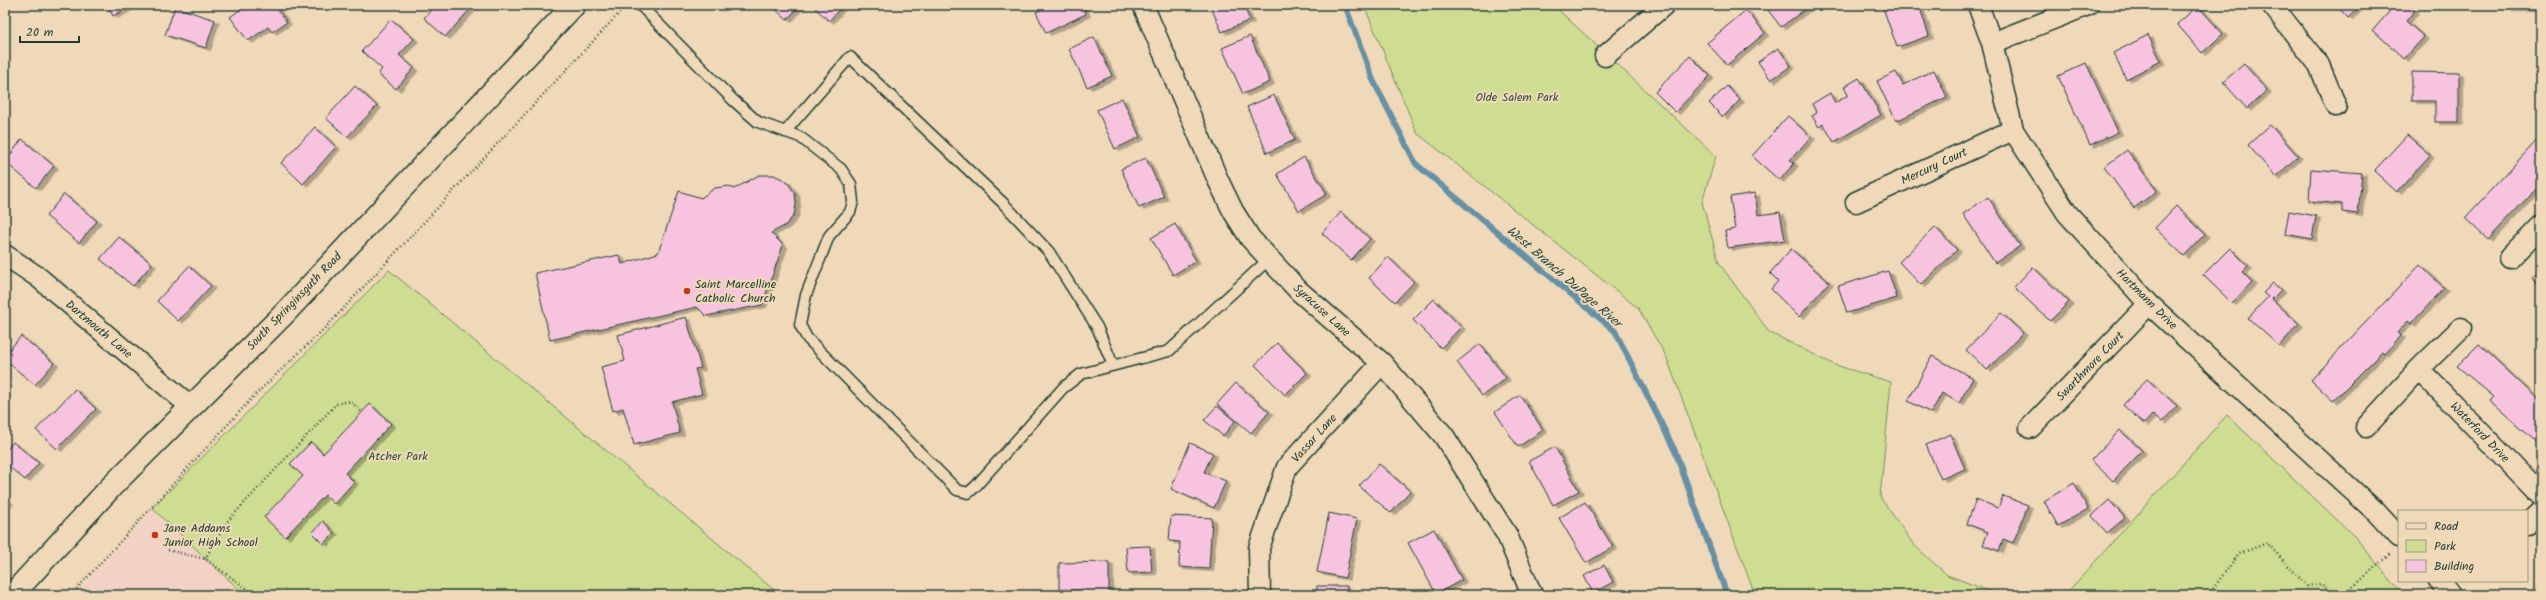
<svg xmlns="http://www.w3.org/2000/svg" width="2546" height="600" font-family="Kalam,sans-serif">
<style>
.built{fill:#f2d2c4}
.green{fill:#cedd91;stroke:#768d62}
.lines{fill:none;stroke-linecap:round;stroke-linejoin:round}
.stream{stroke:#6690a6;stroke-width:6}
.building{fill:#f8c3df;stroke:#1f3d34;filter:url(#shadow)}
.lane-casing{stroke:#1f3d34;stroke-width:13}
.street-casing{stroke:#1f3d34;stroke-width:23}
.secondary-casing{stroke:#1f3d34;stroke-width:25}
.path{stroke:#1f3d34;stroke-width:2.5;stroke-dasharray:1 3;stroke-linecap:butt}
.lane{stroke:#efd9b8;stroke-width:10}
.street{stroke:#efd9b8;stroke-width:20}
.secondary{stroke:#efd9b8;stroke-width:22}
.poi-dot{fill:#c8321e;stroke:#efd9b8;stroke-width:1.5}
.labels{text-anchor:middle;stroke-width:4;stroke-linejoin:round;paint-order:stroke}
.park-label{font-size:12px;fill:#304d3d;stroke:#efd9b8}
.street-label{font-size:12px;fill:#1f3d34;stroke:#efd9b8}
.poi-label{font-size:12px;fill:#1f3d34;stroke:#efd9b8;text-anchor:start}
.water-label{font-size:13px;font-style:italic;fill:#2b4b47;stroke:#efd9b8}
</style>
<defs>
<filter id="shadow"><feDropShadow dx="4.5" dy="2.5" stdDeviation="0" flood-color="#0004"/></filter>
</defs>
<rect width="100%" height="100%" fill="#efd9b8"/>
<filter id="ink" filterUnits="userSpaceOnUse"><feTurbulence type="fractalNoise" baseFrequency=".025" numOctaves="2"/><feDisplacementMap in="SourceGraphic" scale="8" xChannelSelector="R" yChannelSelector="G"/><feConvolveMatrix kernelMatrix="1 2 1 2 8 2 1 2 1" color-interpolation-filters="sRGB"/></filter>
<g filter="url(#ink)">
<path class="built" d="M153,509L245,595H76Z"/>
<path class="green" d="M1364,5H1553L1716,156L1702,202L1719,263L1769,332L1835,365L1891,382L1880,497L1914,545L1947,575L2000,595H1755L1666,356L1638,308L1417,133Z
M389,270L780,595H245L152,508Z
M2227,415L2355,537L2403,595H2065Z"/>
<g class="lines">
<path class="stream" d="M1345,5L1373,80L1416,164L1615,331L1675,451L1727,595"/>
</g>
<path class="building" d="M107,5H133L113,16Z
M247,5H274L287,22L272,32L268,27L248,41L230,17Z
M435,5H474L445,37L424,18Z
M771,5H800L787,20Z
M812,5H843L829,21Z
M1051,5H1082L1086,14L1046,33L1036,12Z
M1210,5H1243L1250,20L1222,32Z
M1764,5H1811L1781,27Z
M1882,5H1919L1929,36L1897,47Z
M2336,5H2361L2348,18Z
M2395,5H2409L2415,10L2406,21L2424,37L2404,59L2373,30Z
M2508,5H2541V9H2508Z
M2198,6L2223,34L2202,53L2177,24Z
M175,7L215,20L206,48L165,35Z
M1746,10L1765,33L1727,65L1707,43Z
M391,19L414,39L399,55L414,68L396,89L378,74L382,69L362,51Z
M2148,35L2161,61L2126,79L2113,53Z
M1250,36L1270,82L1243,94L1222,48Z
M1094,37L1112,76L1087,87L1069,49Z
M1778,48L1791,66L1771,80L1758,62Z
M1690,56L1710,76L1675,112L1655,92Z
M2086,63L2118,132L2090,145L2058,76Z
M2244,64L2267,90L2247,109L2223,82Z
M1934,70L1947,97L1896,121L1877,81L1896,72L1903,85Z
M2412,72L2459,73V122H2435V101H2412Z
M1859,78L1881,115L1834,142L1823,124L1819,127L1812,116L1817,113L1812,104L1830,93L1835,103L1848,95L1844,87Z
M355,86L377,106L347,137L326,118Z
M1727,86L1740,100L1723,117L1709,103Z
M1274,95L1295,140L1267,153L1247,107Z
M1122,98L1140,137L1115,149L1097,110Z
M1788,116L1811,137L1790,160L1794,164L1779,180L1752,156Z
M2270,125L2298,156L2276,177L2248,145Z
M315,127L336,147L303,184L281,163Z
M2407,135L2430,155L2397,192L2374,171Z
M2541,136V183L2488,240L2465,218Z
M22,139L54,166L36,188L5,162Z
M2127,150L2157,191L2134,208L2104,167Z
M1304,157L1327,194L1299,211L1277,174Z
M1146,158L1164,197L1139,208L1121,169Z
M2311,169L2362,173L2358,214L2342,212V204L2309,201Z
M759,175H774L786,181L795,193L796,204L794,215L786,225L771,233L783,245L762,305L706,316L697,307L550,340L535,273L619,255L622,264L658,253L679,191L701,198L715,188L729,186L734,189Z
M1755,193L1758,215L1780,212L1785,240L1728,248L1725,231L1735,229L1730,197Z
M64,194L97,221L79,243L46,216Z
M1988,197L2020,246L1995,263L1963,214Z
M2176,206L2205,234L2184,256L2155,228Z
M2289,211L2316,216L2312,239L2285,234Z
M1341,212L1370,239L1351,260L1322,233Z
M1175,224L1196,261L1173,275L1151,238Z
M1935,227L1957,250L1921,285L1899,262Z
M119,237L152,264L133,286L100,259Z
M2230,248L2248,266L2242,272L2252,282L2232,303L2203,275Z
M1791,249L1829,282L1799,317L1771,289L1778,281L1770,273Z
M1388,257L1414,282L1395,302L1369,278Z
M2420,265L2444,288L2411,324L2408,321L2397,333L2401,336L2384,354L2382,352L2333,401L2311,380Z
M189,266L211,286L178,321L157,301Z
M2033,267L2069,302L2050,321L2014,287Z
M1888,271L1897,298L1847,313L1838,286Z
M2541,271V289L2532,277Z
M2273,283L2281,290L2272,299L2299,324L2279,346L2248,318L2268,297L2263,293Z
M1434,299L1461,327L1441,348L1413,320Z
M2001,313L2023,333L1987,370L1966,350Z
M686,317L701,368L695,369L702,394L672,402L680,433L634,445L623,408L613,411L601,367L625,361L618,335Z
M21,336L54,363L35,385L5,360V355Z
M1277,343L1307,373L1285,395L1255,365Z
M1480,344L1506,378L1482,396L1457,362Z
M2479,344L2541,402V446L2490,401L2494,397L2457,366Z
M1932,356L1973,378L1959,403L1942,393L1931,413L1908,401Z
M2147,379L2177,406L2162,422L2153,414L2144,424L2123,405Z
M1236,383L1269,412L1251,433L1217,404Z
M75,389L96,409L57,449L36,430Z
M1520,395L1543,430L1518,447L1495,412Z
M370,404L391,424L345,473L354,482L334,504L325,495L285,537L264,517L303,476L290,464L311,442L323,454Z
M1217,406L1235,421L1223,436L1204,420Z
M2120,430L2142,451L2113,481L2091,460Z
M1950,434L1965,469L1941,479L1926,445Z
M13,442L39,463L25,480L5,463V452Z
M1190,443L1213,453L1204,472L1226,481L1214,508L1171,489Z
M1555,447L1579,491L1553,505L1529,461Z
M1379,464L1410,491L1391,513L1359,486Z
M2074,483L2088,509L2058,526L2044,501Z
M2003,496L2028,505L2013,543L2003,539L1999,551L1983,545L1988,532L1967,524L1976,499L1998,508Z
M5,498L9,502L5,506Z
M2109,500L2125,518L2107,533L2092,516Z
M1585,502L1613,547L1586,563L1559,518Z
M1329,513L1357,519L1345,578L1317,572Z
M1171,516L1212,518L1209,569L1179,567L1180,542L1169,541Z
M323,521L334,533L323,544L312,533Z
M1434,529L1462,580L1436,594L1408,543Z
M1150,546L1152,572L1128,573L1126,547Z
M1109,562V595H1082V590H1059V563Z
M1604,565L1613,582L1593,593L1584,576Z
M1317,586H1347V595H1317Z
M1208,592V595H1152Z"/>
<g class="lines">
<g class="lane-casing">
<path id="lane" d="M640,5L733,100L758,122L800,137L841,169L851,184L853,202L850,212L829,236L806,295L800,325L807,338L957,490L968,493L975,487L1063,388L1081,374L1169,351L1268,260
M785,132L850,57L1003,203L1049,252L1097,327L1113,365"/>
</g>
<g class="street-casing">
<path id="street" d="M1143,5L1218,180L1233,211L1250,238L1299,291L1382,363L1444,436L1507,535L1532,595
M1978,5L1992,43L2013,130L2067,213L2149,304L2375,511L2399,537
M2272,5L2319,65L2336,106
M1992,43L2088,5
M1605,56L1664,5
M1856,202L2013,130
M5,255L38,277L190,406
M2510,258L2541,226
M2419,369L2541,495
M2366,427L2419,369L2461,328
M2030,428L2149,304
M2527,524L2541,511
M2439,581L2450,595
M1260,595L1259,548L1287,467L1382,363"/>
</g>
<g class="secondary-casing">
<path id="secondary" d="M12,595L111,487L283,315L574,5"/>
</g>
<path class="path" d="M168,550L205,559L256,595
M205,559L226,523L336,404L350,401L361,411
M71,595L254,396L329,324L625,7
M2208,595L2239,554L2267,543L2307,586L2321,584L2335,595
M2344,595L2390,554"/>
<use href="#lane" class="lane"/>
<use href="#street" class="street"/>
<use href="#secondary" class="secondary"/>
</g>
</g>
<g class="poi-dot">
<circle cx="687" cy="291" r="4"/>
<circle cx="155" cy="535" r="4"/>
</g>
<g class="labels">
<g class="park-label">
<text x="1517" y="101">Olde Salem Park</text>
<text x="398" y="460">Atcher Park</text>
</g>
<g class="street-label">
<text transform="translate(1934 166) rotate(-25)" y="4">Mercury Court</text>
<text transform="translate(2147 299) rotate(45)" y="4">Hartmann Drive</text>
<text transform="translate(294 301) rotate(-46)" y="4">South Springinsguth Road</text>
<text transform="translate(1322 310) rotate(42)" y="4">Syracuse Lane</text>
<text transform="translate(99 329) rotate(40)" y="4">Dartmouth Lane</text>
<text transform="translate(2090 366) rotate(-46)" y="4">Swarthmore Court</text>
<text transform="translate(2480 432) rotate(46)" y="4">Waterford Drive</text>
<text transform="translate(1314 438) rotate(-48)" y="4">Vassar Lane</text>
</g>
<g class="poi-label">
<text x="695" y="288">Saint Marcelline<tspan x="695" dy="14">Catholic Church</tspan></text>
<text x="163" y="532">Jane Addams<tspan x="163" dy="14">Junior High School</tspan></text>
</g>
<g class="water-label">
<text transform="translate(1565 276) rotate(41)" y="5">West Branch DuPage River</text>
</g>
</g>
<rect width="2546" height="600" fill="none" stroke="#efd9b8" stroke-width="20"/>
<rect x="10" y="10" width="2526" height="580" fill="none" stroke="#1f3d34" stroke-width="1.5" filter="url(#ink)"/>
<rect x="2398" y="510" width="130" height="72" fill="#efd9b8" stroke="#9c9b83"/>
<rect x="2406" y="523" width="20" height="6" fill="#efd9b8" stroke="#9c9b83"/>
<text x="2434" y="530" font-size="12" fill="#1f3d34">Road</text>
<rect x="2406" y="540" width="20" height="12" fill="#cedd91" stroke="#9c9b83"/>
<text x="2434" y="550" font-size="12" fill="#1f3d34">Park</text>
<rect x="2406" y="560" width="20" height="12" fill="#f8c3df" stroke="#9c9b83"/>
<text x="2434" y="570" font-size="12" fill="#1f3d34">Building</text>
<path d="M20 36v6h59v-6" fill="none" stroke="#1f3d34" stroke-width="2"/>
<text x="26" y="36" font-size="12" fill="#1f3d34" stroke="#efd9b8" stroke-width="3" paint-order="stroke">20 m</text>
</svg>
